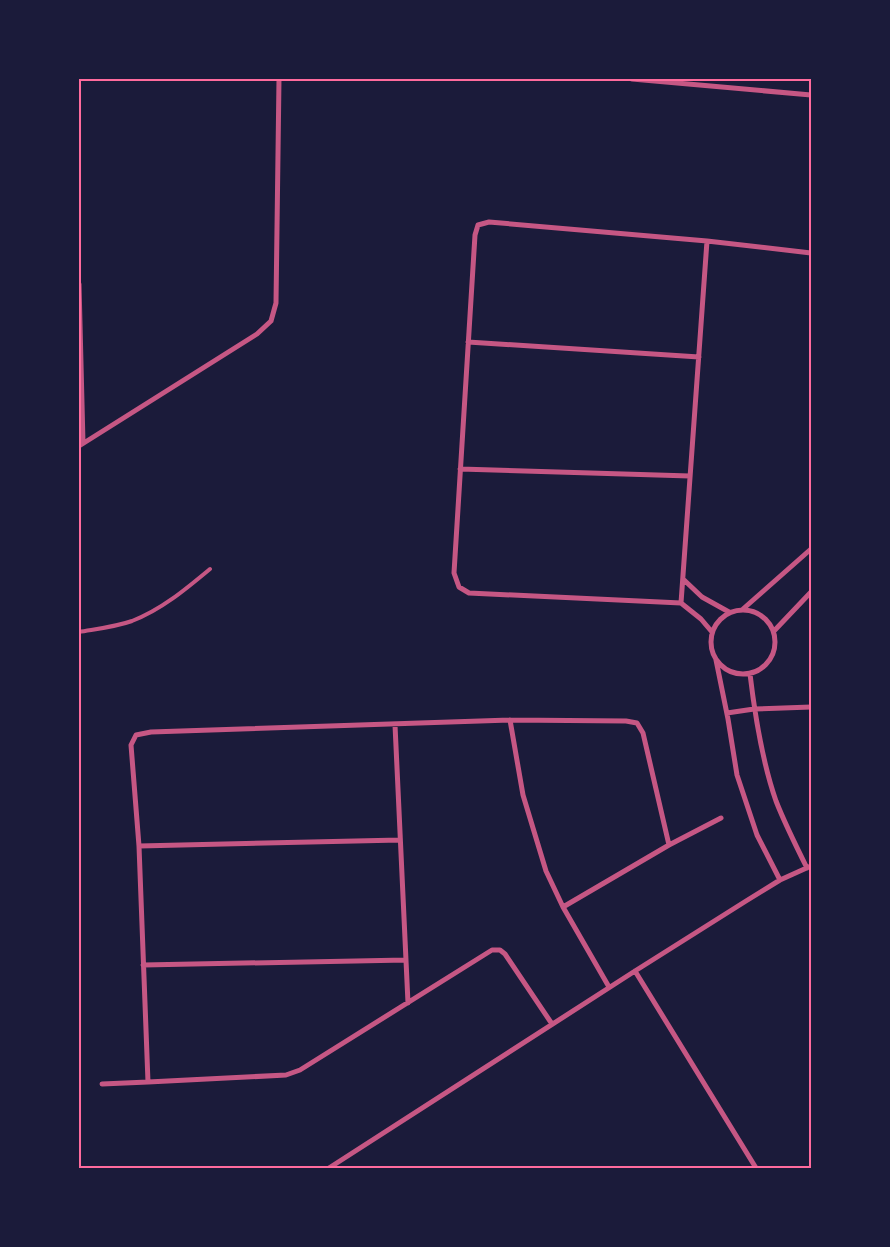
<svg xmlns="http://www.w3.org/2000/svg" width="890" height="1247" font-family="'Nunito Sans',sans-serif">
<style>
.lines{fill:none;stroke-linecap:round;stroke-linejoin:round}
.service{stroke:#c65784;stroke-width:4}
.minor{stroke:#c65784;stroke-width:5}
.neatline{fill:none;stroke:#ff6b9d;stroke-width:2}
</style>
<rect width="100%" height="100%" fill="#1b1b3a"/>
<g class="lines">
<path class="service" d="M79,632C96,629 115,627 132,621C161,610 186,589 210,569
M79,1148V1168"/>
<path class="minor" d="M632,79L811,95
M79,284L83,443
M468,342L699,357
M79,446L257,334L271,321L276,303L279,79
M460,469L690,476
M683,579L702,597L729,612
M681,603L469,593L459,587L454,573L475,235L478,225L489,222L707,241L811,253
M681,603L707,241
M681,603L701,619L712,632
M743,609L811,549
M711 642a32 32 0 1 1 64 0a32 32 0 1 1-64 0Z
M774,631L811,592
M716,660L728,719L737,775L757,835L780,880
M750,674C755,716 762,761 776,801C785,824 796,846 807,868
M727,713L754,709L811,707
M510,720L523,795L546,871L563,907L609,987
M395,725L408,1003
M669,845L721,818
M139,846L400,840
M143,965L406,960
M635,971L756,1168
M552,1024L505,954L500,950H492L300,1070L286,1075L148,1082L139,846L131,745L136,735L151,732L510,720L626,721L637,723L643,733L669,845L563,907
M102,1084L148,1082
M329,1168L635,971L746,901L780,880L811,866"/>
</g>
<rect width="890" height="1247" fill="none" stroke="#1b1b3a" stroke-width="160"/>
<rect x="80" y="80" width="730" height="1087" class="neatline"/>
</svg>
